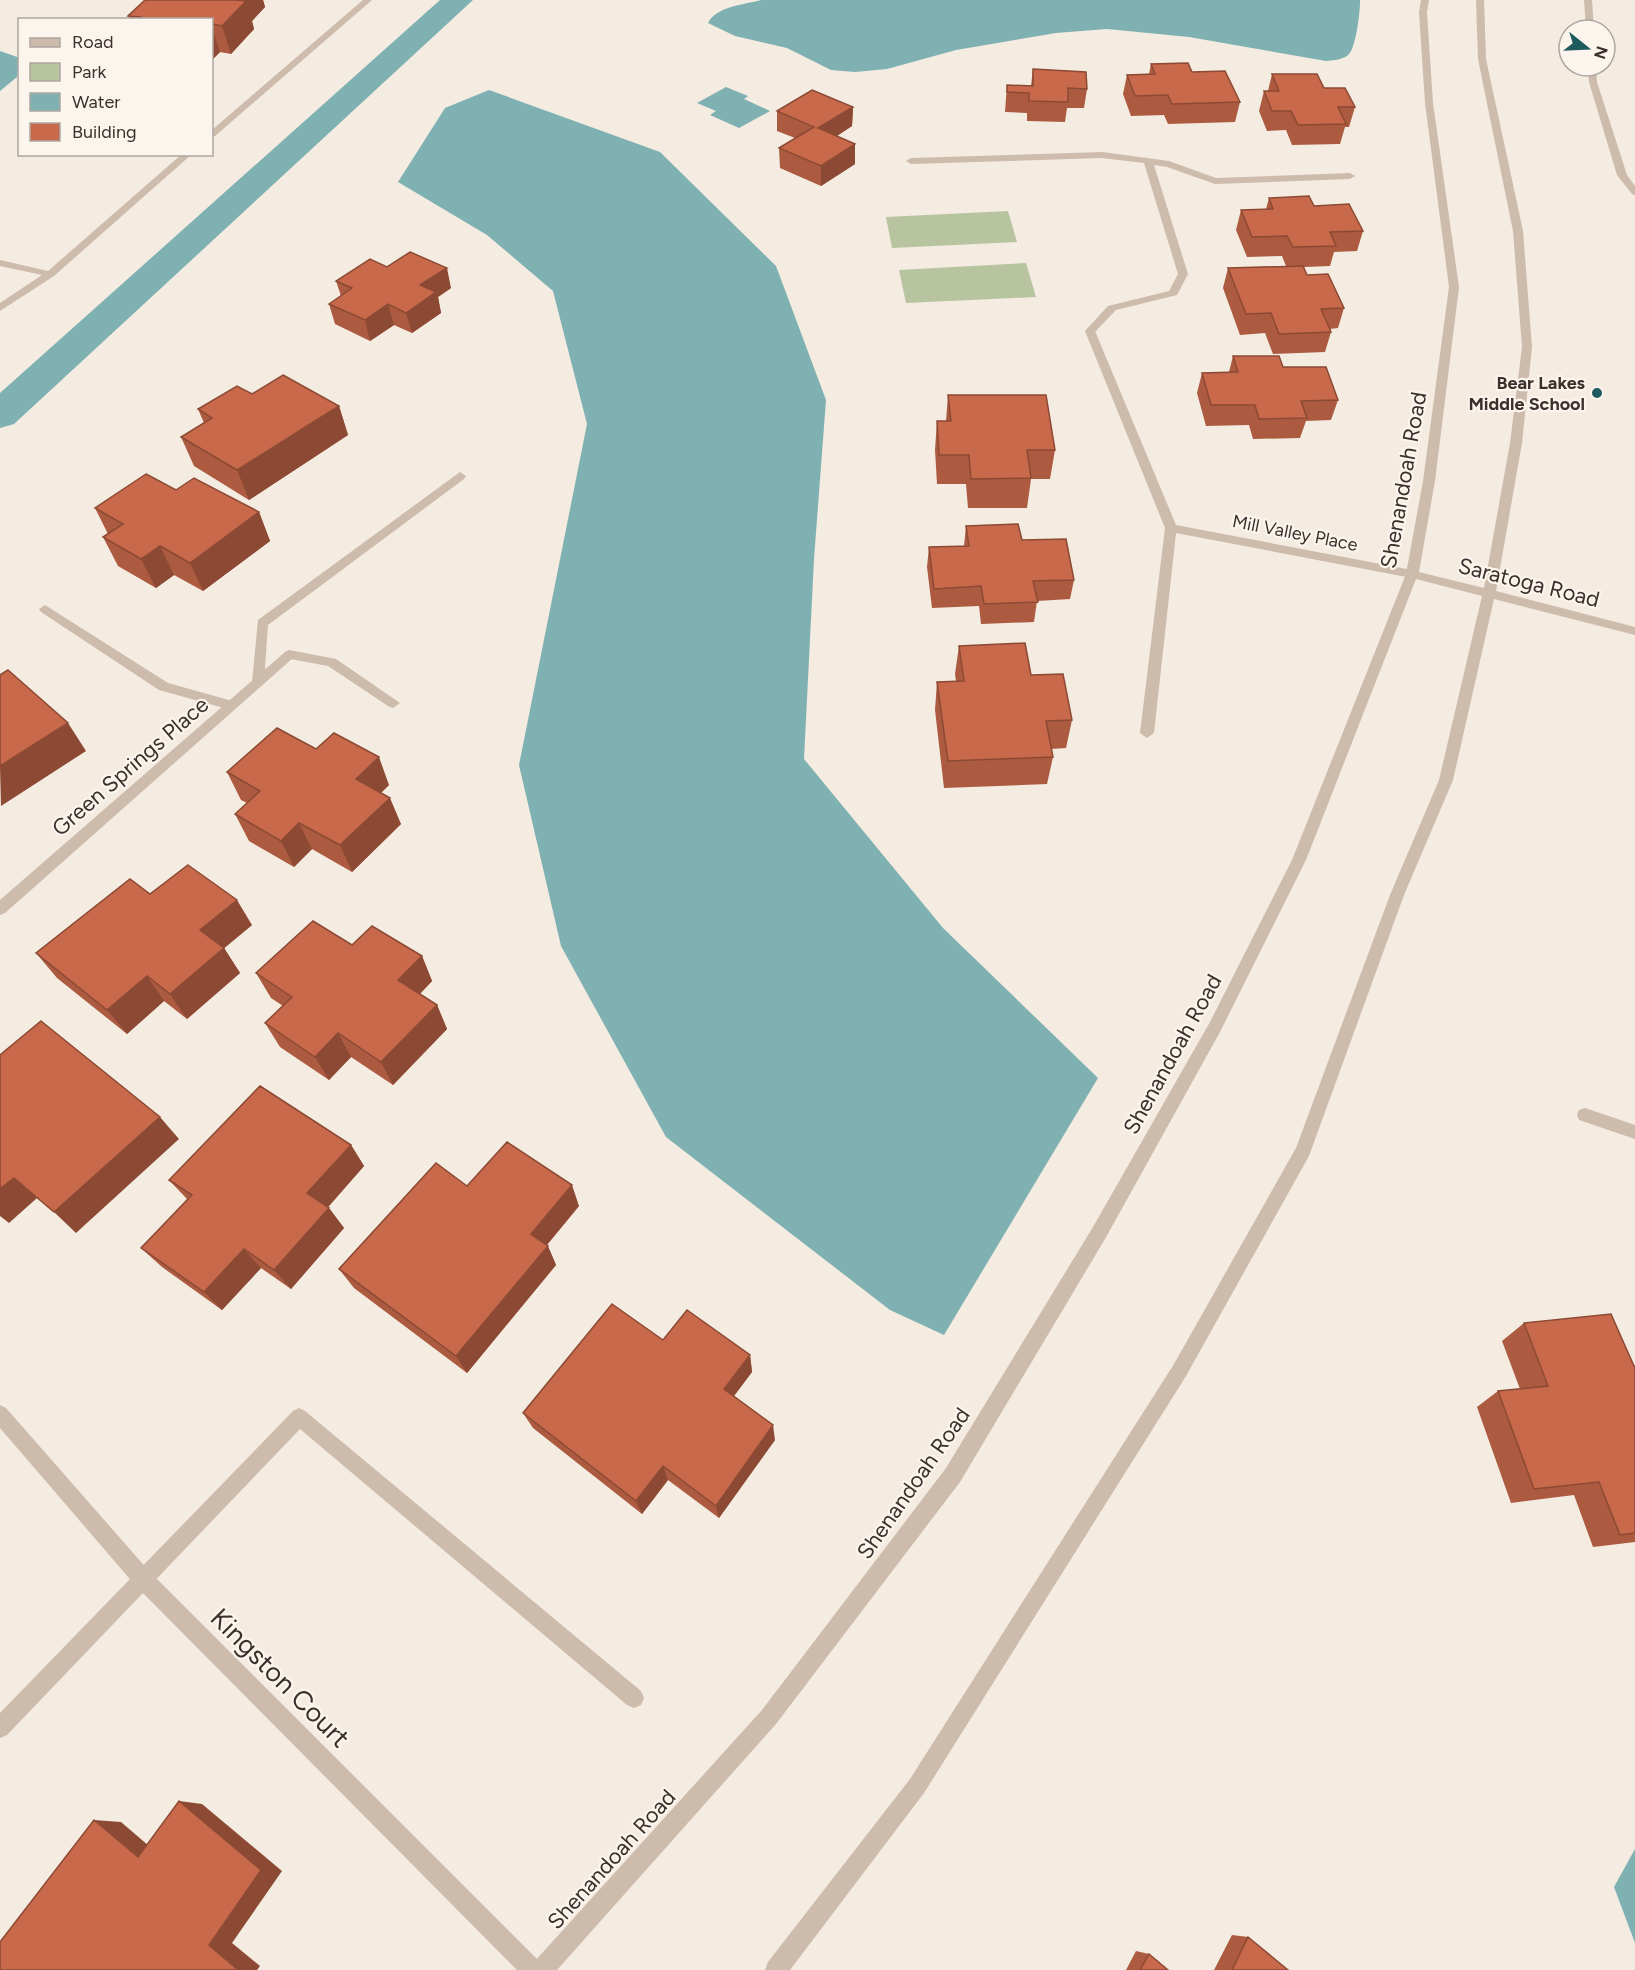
<svg xmlns="http://www.w3.org/2000/svg" width="1635" height="1970" font-family="Figtree,sans-serif">
<style>
.green{fill:#b8c4a0}
.water{fill:#7fb0b2}
.lines{fill:none;stroke-linecap:round;stroke-linejoin:round}
.canal{fill:#7fb0b2;fill-rule:evenodd}
.service{fill:#cdbbac;fill-rule:evenodd}
.minor{fill:#cdbbac;fill-rule:evenodd}
.tertiary{fill:#cdbbac;fill-rule:evenodd}
.wall{fill:#ac5a40}
.shaded-wall{fill:#8c4a34}
.building{fill:#c8694b;stroke:#8c4a34;stroke-width:1.5}
.poi-dot{fill:#1f5a5e;stroke:#fbf5ee;stroke-width:2}
.labels{text-anchor:middle;stroke-width:4.5;stroke-linejoin:round;paint-order:stroke}
.far-poi-label{font-size:18px;font-weight:bold;fill:#3b302b;stroke:#fbf5ee;text-anchor:end}
.far-street-label{font-size:18px;fill:#3b302b;stroke:#fbf5ee}
.street-label{font-size:22px;fill:#3b302b;stroke:#fbf5ee}
.near-street-label{font-size:27px;fill:#3b302b;stroke:#fbf5ee}
</style>
<rect width="100%" height="100%" fill="#f4ebe1"/>
<path class="green" d="M1008,211L1017,242L892,248L886,217Z
M1026,263L1036,297L906,303L899,270Z"/>
<path class="water" d="M761,0H1360V2C1360,12 1356,47 1349,54C1344,60 1333,60 1326,61L1189,37L1107,29L1056,33L956,50L887,69L855,72L831,70L787,48L735,36L708,23C717,6 743,5 761,0Z
M0,51L20,58L17,77L0,91Z
M726,87L748,96L744,99L770,111L739,128L710,115L716,111L697,103Z
M489,90L660,152L776,266L826,400L814,559L804,759L943,928L1098,1078L944,1335L890,1310L666,1137L561,946L519,765L587,424L553,291L487,235L398,182L445,108Z
M1635,1849V1943L1614,1887Z"/>
<g class="lines">
<path class="canal" d="M440,0H473L14,424L0,428V393Z"/>
<path class="service" d="M363,0H372L215,136L212,137V130Z
M1584,0H1592L1594,30H1586Z
M1588,66H1596L1597,82L1627,175L1635,186V195L1632,194L1617,175L1589,82Z
M1102,152L1169,161L1216,178L1350,173L1355,176L1350,179L1215,184L1167,167L1154,165L1188,274L1177,295L1116,310L1094,333L1090,334L1085,331L1108,306L1169,291L1178,274L1144,163L1102,158L911,164L906,161L911,158Z
M182,154H192L54,276L0,311V303L42,275L0,266V260L48,271Z
M460,472L466,476L464,479L268,625L264,682L258,687L253,685L252,682L258,620Z
M45,605L168,683L236,702L238,705L231,710L159,690L41,612L39,609Z
M289,650L336,659L400,703L393,708L388,706L328,666L285,658L283,655Z
M299,1408L305,1411L641,1691L644,1698L641,1705L634,1708L627,1705L300,1429L7,1735L0,1738V1713L293,1411Z"/>
<path class="minor" d="M1090,328L1095,331L1176,525L1412,570L1418,574L1412,578L1176,533L1154,733L1147,738L1140,733L1165,528L1085,331Z
M289,650L295,655L293,658L5,913L0,915V900L285,652Z
M1585,1108L1635,1125V1139L1579,1120L1577,1115L1579,1110Z
M0,1405L6,1408L149,1571L540,1962L543,1970H517L135,1585L0,1428Z"/>
<path class="tertiary" d="M1421,0H1429L1427,12L1433,103L1459,287L1435,481L1419,572L1484,588L1510,443L1522,347L1513,231L1478,59L1476,0H1484L1486,59L1523,231L1532,347L1522,443L1496,591L1635,627V635L1494,599L1453,780L1404,895L1309,1156L1186,1376L924,1793L790,1970H765L768,1962L910,1779L1174,1364L1296,1148L1390,895L1439,780L1482,596L1416,579L1306,860L1220,1032L1105,1239L960,1482L776,1724L557,1970H531L534,1962L762,1710L946,1468L1093,1227L1210,1022L1292,860L1406,574L1423,481L1449,287L1425,103L1419,12Z"/>
</g>
<path class="wall" d="M145,0H263L265,7L252,21L254,29L231,54L220,52L212,60V20H130L128,16Z
M1151,64L1192,72L1240,102L1235,122L1168,124L1164,115L1131,116L1123,94L1127,75L1149,74Z
M1033,69L1087,89L1084,108H1067L1065,122L1027,121V113L1005,112L1007,85L1031,86Z
M1272,74L1324,88L1355,107L1349,127H1345L1340,144L1292,145L1286,130L1267,131L1259,111L1264,91H1268Z
M853,107L852,126L837,136L855,164L821,186L780,168L779,148L795,138L777,131V111Z
M1269,198L1314,206L1363,231L1357,251L1334,252L1330,266L1304,267L1307,275L1344,308L1338,328L1330,329L1331,332L1325,352L1273,354L1265,333L1240,335L1223,288L1228,268L1286,266L1282,256L1247,257L1236,230L1241,210L1266,209Z
M387,267L451,288L438,297L441,313L412,333L394,325L370,341L335,324L329,304L341,296L336,281Z
M1233,356L1283,367L1338,400L1331,420L1306,421L1300,438L1253,439L1249,425L1206,426L1197,393L1202,373L1229,372Z
M252,394L339,406L348,435L249,500L194,466L181,437L204,423L198,409Z
M948,395L1055,450L1050,479H1031L1027,508H968L966,484H937L935,450L937,421H946Z
M176,490L259,512L270,541L203,591L174,575L156,588L118,566L103,537L108,534L95,508Z
M966,526L1022,540L1074,580L1070,599L1037,601L1034,622L981,624L979,606L932,608L927,567L929,547L964,546Z
M959,646L1031,675L1072,720L1066,748L1051,749L1053,757L1047,784L944,788L935,710L937,682L956,681L955,674Z
M316,749L389,785L381,793L401,824L352,872L312,849L294,867L249,841L235,814L247,803L241,800L227,772Z
M150,894L252,925L224,948L240,973L187,1019L164,1001L127,1034L57,978L36,953Z
M352,945L422,956L432,981L420,994L437,1005L447,1029L393,1085L351,1057L329,1080L280,1047L265,1023L283,1006L271,998L256,973Z
M351,1145L364,1166L328,1207L344,1228L291,1289L261,1268L222,1310L162,1267L141,1248L187,1199L169,1180Z
M467,1186L579,1206L547,1245L556,1265L467,1373L354,1288L339,1269Z
M1524,1323L1635,1366V1542L1593,1547L1574,1495L1511,1503L1477,1407L1498,1391L1520,1389L1502,1341Z
M663,1340L750,1355L752,1372L734,1396L775,1440L719,1518L668,1480L642,1514L533,1428L523,1413Z
M1232,1935L1248,1937L1288,1970H1214Z
M1136,1951L1149,1954L1168,1970H1126Z"/>
<path class="shaded-wall" d="M236,0H263L265,7L252,21L254,29L231,54L222,26Z
M212,28L220,52L212,60Z
M853,107L852,126L818,148V128Z
M855,144V164L821,186V166Z
M447,268L451,288L438,297L441,313L412,333L406,313L420,285Z
M388,304L394,325L370,341L365,320Z
M339,406L348,435L249,500L237,470Z
M259,512L270,541L203,591L190,563Z
M160,546L174,575L156,588L141,559Z
M68,723L86,751L1,806L0,766Z
M379,757L389,785L367,806L356,779Z
M390,798L401,824L352,872L340,845Z
M299,823L312,849L294,867L281,841Z
M237,900L252,925L216,955L200,930Z
M224,948L240,973L187,1019L170,994Z
M422,956L432,981L410,1004L398,980Z
M147,976L164,1001L127,1034L107,1010Z
M437,1005L447,1029L393,1085L381,1062Z
M338,1033L351,1057L329,1080L315,1057Z
M160,1117L179,1139L76,1233L54,1212Z
M351,1145L364,1166L322,1214L307,1193Z
M14,1178L37,1198L9,1223L0,1216V1189Z
M572,1185L579,1206L540,1253L531,1234Z
M329,1208L344,1228L291,1289L274,1270Z
M548,1246L556,1265L467,1373L456,1356Z
M244,1249L261,1268L222,1310L204,1292Z
M750,1355L752,1372L727,1405L724,1389Z
M773,1425L775,1440L719,1518L716,1506Z
M663,1466L668,1480L642,1514L636,1501Z
M179,1801L202,1804L282,1871L232,1943L260,1966L257,1970H237L209,1945Z
M94,1820L121,1822L163,1858L138,1857Z"/>
<path class="building" d="M145,0H236L246,1L222,26L212,24V20H138L141,17L128,16Z
M1188,63L1192,72L1225,71L1240,102L1172,104L1168,95L1135,96L1127,75L1155,74L1151,64Z
M1033,69L1086,72L1087,89L1068,88V102L1029,101V93L1007,92V85L1033,86Z
M1272,74H1317L1324,88H1345L1355,107H1338L1346,124L1298,125L1291,111H1272L1264,91H1279Z
M812,90L853,107L818,128L855,144L821,166L779,148L814,127L777,111Z
M1309,196L1314,206L1349,204L1363,231L1330,232L1336,246L1293,247L1287,236L1252,237L1241,210L1273,209L1269,198Z
M410,252L447,268L420,285L436,292L406,313L388,304L365,320L329,304L352,288L336,281L370,259L387,267Z
M1303,266L1307,275L1328,274L1344,308L1321,309L1331,332L1279,334L1271,313L1246,314L1228,268Z
M1233,356H1279L1283,367H1326L1338,400L1301,401L1307,418L1259,419L1255,405H1211L1202,373L1238,372Z
M283,375L339,406L237,470L181,437L212,418L198,409L237,386L252,394Z
M948,395H1046L1055,450H1027L1031,478L971,479L969,455H939L937,421H951Z
M146,474L176,490L194,478L259,512L190,563L160,546L141,559L103,537L123,524L95,508Z
M1018,524L1022,540L1066,539L1074,580L1033,581L1038,602L984,604L981,586L934,589L929,547L969,546L966,526Z
M1025,643L1031,675L1063,674L1072,720L1046,721L1053,757L948,761L937,682L964,681L959,646Z
M8,670L68,723L0,766V675Z
M277,728L316,749L334,733L379,757L356,779L390,798L340,845L299,823L281,841L235,814L260,791L227,772Z
M188,865L237,900L200,930L224,948L170,994L147,976L107,1010L36,953L130,879L150,894Z
M313,921L352,945L372,926L422,956L398,980L437,1005L381,1062L338,1033L315,1057L265,1023L292,997L256,973Z
M41,1021L160,1117L54,1212L14,1178L0,1189V1055Z
M260,1086L351,1145L307,1193L329,1208L274,1270L244,1249L204,1292L141,1248L192,1195L169,1180Z
M507,1142L572,1185L531,1234L548,1246L456,1356L339,1269L436,1163L467,1186Z
M612,1304L663,1340L687,1310L750,1355L724,1389L773,1425L716,1506L663,1466L636,1501L523,1413Z
M1611,1314L1634,1366H1635V1533L1620,1535L1599,1482L1534,1489L1498,1391L1548,1386L1524,1323Z
M179,1801L261,1870L209,1945L237,1969V1970H0V1942L94,1820L138,1857Z
M1248,1937L1288,1970H1232Z
M1149,1954L1168,1970H1140Z"/>
<circle class="poi-dot" cx="1597" cy="393" r="6"/>
<g class="labels">
<g class="far-poi-label">
<text x="1585" y="389">Bear Lakes<tspan x="1585" dy="21">Middle School</tspan></text>
</g>
<g class="far-street-label">
<text transform="translate(1295 533) rotate(11)" y="6">Mill Valley Place</text>
</g>
<g class="street-label">
<text transform="translate(1403 480) rotate(-80)" y="8">Shenandoah Road</text>
<text transform="translate(1529 582) rotate(14)" y="8">Saratoga Road</text>
<text transform="translate(130 766) rotate(-41)" y="8">Green Springs Place</text>
<text transform="translate(1172 1054) rotate(-61)" y="8">Shenandoah Road</text>
<text transform="translate(913 1483) rotate(-55)" y="8">Shenandoah Road</text>
<text transform="translate(611 1859) rotate(-48)" y="8">Shenandoah Road</text>
</g>
<g class="near-street-label">
<text transform="translate(280 1678) rotate(45)" y="9">Kingston Court</text>
</g>
</g>
<rect x="18" y="18" width="195" height="138" fill="#fbf5ee" stroke="#aea6a0" stroke-width="1.5"/>
<rect x="30" y="38" width="30" height="9" fill="#cdbbac" stroke="#aea6a0" stroke-width="1.5"/>
<text x="72" y="48" font-size="18" fill="#3b302b">Road</text>
<rect x="30" y="63" width="30" height="18" fill="#b8c4a0" stroke="#aea6a0" stroke-width="1.5"/>
<text x="72" y="78" font-size="18" fill="#3b302b">Park</text>
<rect x="30" y="93" width="30" height="18" fill="#7fb0b2" stroke="#aea6a0" stroke-width="1.5"/>
<text x="72" y="108" font-size="18" fill="#3b302b">Water</text>
<rect x="30" y="123" width="30" height="18" fill="#c8694b" stroke="#aea6a0" stroke-width="1.5"/>
<text x="72" y="138" font-size="18" fill="#3b302b">Building</text>
<g transform="translate(1587 48) rotate(108)"><circle r="28" fill="#fbf5ee" stroke="#aea6a0" stroke-width="1.5"/>
<path d="M0-4.5L10 22L0 15L-10 22Z" fill="#1f5a5e"/>
<text y="-9" font-size="16" font-weight="bold" text-anchor="middle" fill="#3b302b">N</text>
</g>
</svg>
